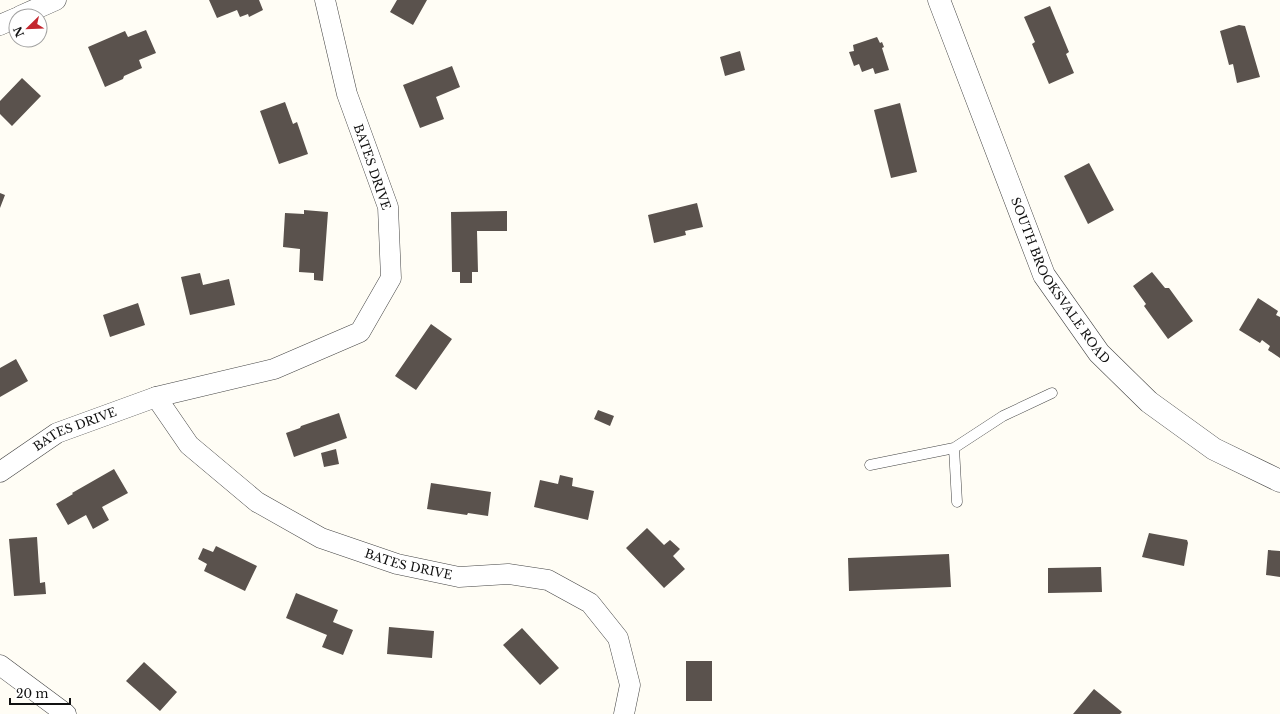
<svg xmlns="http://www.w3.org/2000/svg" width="1280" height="714" font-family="'Libre Baskerville',serif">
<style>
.building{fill:#5a524d}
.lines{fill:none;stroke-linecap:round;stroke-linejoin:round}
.service-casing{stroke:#444;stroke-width:11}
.minor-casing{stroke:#444;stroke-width:21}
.tertiary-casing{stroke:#444;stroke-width:23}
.service{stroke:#fff;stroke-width:10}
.minor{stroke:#fff;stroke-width:20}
.tertiary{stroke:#fff;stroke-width:22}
.labels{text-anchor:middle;stroke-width:4;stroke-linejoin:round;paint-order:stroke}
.street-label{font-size:12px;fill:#111;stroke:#fff}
</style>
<rect width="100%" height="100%" fill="#fffdf5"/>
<path class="building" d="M209,0H259L263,10L249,17L248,14L240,17L237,10L217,18Z
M397,0H427L413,25L390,12Z
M1050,6L1069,52L1066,54L1074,73L1049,84L1032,44L1035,42L1024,17Z
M1239,25L1245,26L1260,77L1237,83L1233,64L1229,65L1220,31Z
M146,30L156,53L139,60L142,68L124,76L123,79L105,87L88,47L125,31L128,37Z
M877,37L880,43L882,42L884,47L882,48L889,70L875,74L873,68L862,72L859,64L854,66L849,52L854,51L853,45Z
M740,51L745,70L725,76L720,57Z
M452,66L460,87L436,97L444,119L420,128L403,85Z
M22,78L41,96L12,126L0,114V101Z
M285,102L293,124L297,122L308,154L279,164L260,111Z
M900,103L917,172L891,178L874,110Z
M1089,163L1114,210L1088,224L1064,176Z
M0,193L5,195L0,208Z
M697,203L703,227L685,231L686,235L654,243L648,215Z
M304,210L328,212L323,281L314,280V273L299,272L300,249L283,247L285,213L304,214Z
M507,211V231H477L478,272H472V283H460V272H452L451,212Z
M1152,272L1165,288H1169L1193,321L1168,339L1144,306L1146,304L1133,286Z
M200,273L203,285L229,279L235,305L190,315L181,277Z
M1258,298L1278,311L1276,315L1280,317V358L1268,350L1270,346L1262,340L1260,343L1239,330Z
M138,303L145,325L110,337L103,315Z
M431,324L452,339L416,390L395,376Z
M16,359L28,381L0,397V368Z
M598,410L614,416L610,426L594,419Z
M339,413L347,438L294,457L286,433L300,428L301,426Z
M336,449L339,464L324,467L321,453Z
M114,469L128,493L102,507L109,520L93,529L86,515L68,525L56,504L73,494L72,493Z
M560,475L573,478L572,486L594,491L588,520L534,507L540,480L558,484Z
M431,483L491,492L488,516L468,513L467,515L427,509Z
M647,528L664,545L670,540L680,549L673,556L685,569L664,588L626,548Z
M1149,533L1187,540L1188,543L1184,566L1142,557Z
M37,537L40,583L45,582L46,594L14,596L9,539Z
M216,546L257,566L245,591L204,571L207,564L198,559L203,548L213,552Z
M1268,550L1280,551V577L1266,575Z
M949,554L951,587L849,591L848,558Z
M1101,567L1102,592L1048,593V568Z
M296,593L338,610L333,622L353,630L343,655L322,647L327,635L286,618Z
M389,627L434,631L432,658L387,654Z
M522,628L559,668L540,685L503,645Z
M686,661H712V701H686Z
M144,662L177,692L160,711L126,681Z
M1094,689L1122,712L1120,714H1073Z"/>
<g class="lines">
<g class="service-casing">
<path id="service" d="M954,448L957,502
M870,465L954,448L1003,416L1052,393"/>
</g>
<g class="minor-casing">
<g id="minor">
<path d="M20,16L56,0"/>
<path d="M0,25L16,18"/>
<path id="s1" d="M156,397L189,445L257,502L321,538L397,564L459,577L508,574L548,580L590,603L618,638L630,685L624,714"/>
<path id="s2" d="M0,472L57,433L156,397L274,369L360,332L391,278L388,207L347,94L325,0"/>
<path d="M0,665L66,714"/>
</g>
</g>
<g class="tertiary-casing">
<g id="tertiary">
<path id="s3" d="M939,0L1044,275L1099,353L1149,402L1214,449L1280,481"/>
</g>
</g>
<use href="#service" class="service"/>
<use href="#minor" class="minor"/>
<use href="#tertiary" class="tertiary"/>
</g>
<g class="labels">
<g class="street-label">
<text transform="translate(372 167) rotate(71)" y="4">BATES DRIVE</text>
<text dy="4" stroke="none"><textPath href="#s3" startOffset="307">SOUTH BROOKSVALE ROAD</textPath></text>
<text dy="4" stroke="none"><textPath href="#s2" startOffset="87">BATES DRIVE</textPath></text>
<text dy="4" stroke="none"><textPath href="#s1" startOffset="312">BATES DRIVE</textPath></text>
</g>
</g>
<g transform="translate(28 28) rotate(247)"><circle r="19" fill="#ffffff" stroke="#a0a0a0"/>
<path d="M0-3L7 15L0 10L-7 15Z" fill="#c4262e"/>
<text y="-6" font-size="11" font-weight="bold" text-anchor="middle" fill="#111111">N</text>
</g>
<path d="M10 698v6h60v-6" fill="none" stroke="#111111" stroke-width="2"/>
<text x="16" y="698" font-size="12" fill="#111111" stroke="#ffffff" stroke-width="3" paint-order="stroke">20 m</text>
</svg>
